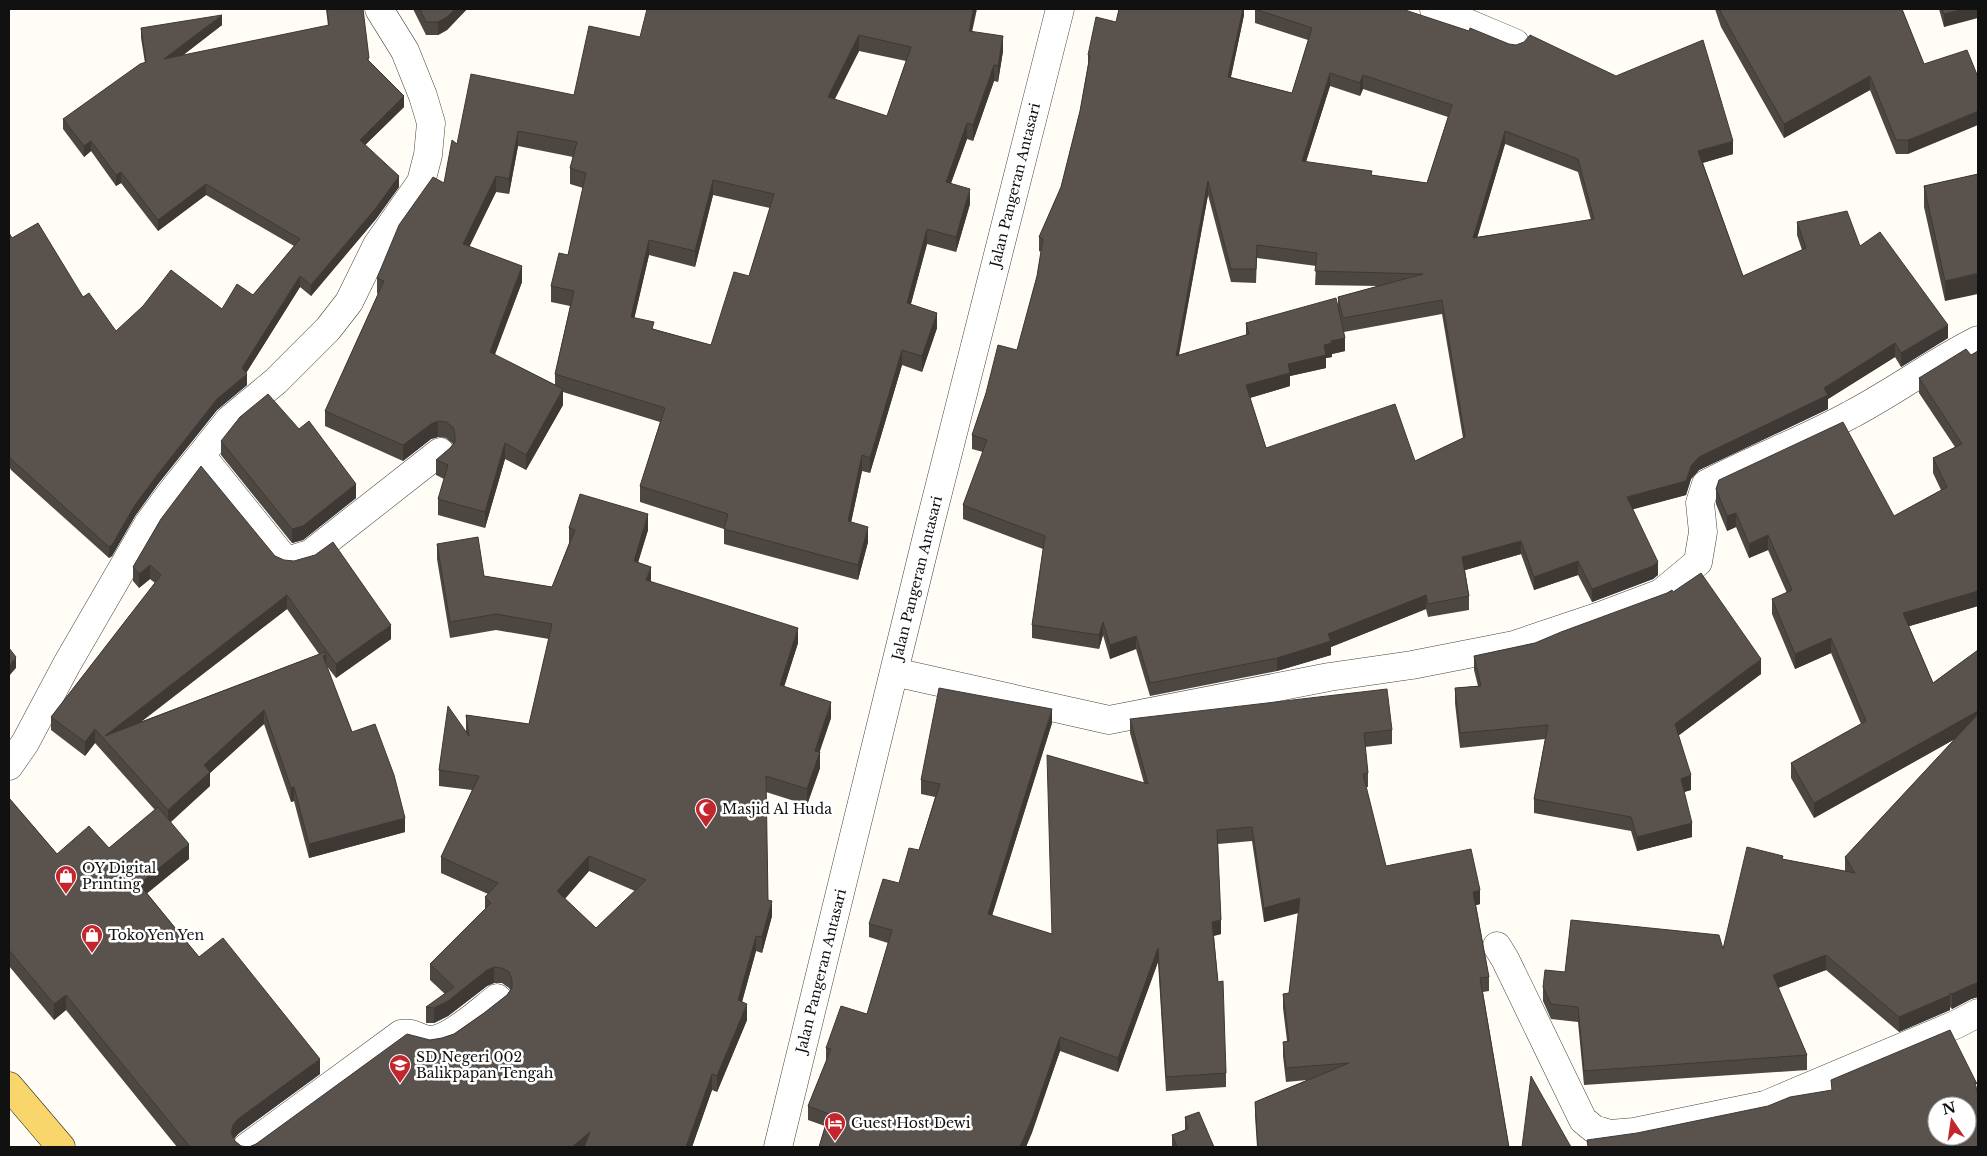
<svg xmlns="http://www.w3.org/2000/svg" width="1987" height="1156" font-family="'Libre Baskerville',serif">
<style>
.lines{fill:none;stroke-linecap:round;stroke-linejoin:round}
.minor-casing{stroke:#444;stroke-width:29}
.major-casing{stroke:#222;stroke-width:29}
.minor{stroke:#fff;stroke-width:28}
.major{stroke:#f9d66b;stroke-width:28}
.wall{fill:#4d4742;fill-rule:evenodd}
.shaded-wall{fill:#3f3936}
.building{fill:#5a524d;stroke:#3f3936;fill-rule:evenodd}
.labels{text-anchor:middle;stroke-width:5;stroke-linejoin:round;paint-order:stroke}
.street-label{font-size:14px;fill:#111;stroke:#fff}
.poi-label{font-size:14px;fill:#111;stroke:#fff;text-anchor:start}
</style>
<rect width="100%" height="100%" fill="#fffdf5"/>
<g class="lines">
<g class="minor-casing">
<path id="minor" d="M1434,9L1515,43
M201,455L282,556L290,560L310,554L440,452
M894,672L1109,720L1329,677L1412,665L1514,645L1600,616L1661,593L1698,562L1703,532L1700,503L1706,484C1753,459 1803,441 1850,415C1894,392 1934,362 1978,340
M9,766L25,743L67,664L148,524L170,494L229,420L276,381L328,329L349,302L377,245L421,182L428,155L431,123L423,96L405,51L379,9
M1497,946L1505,959L1583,1120L1594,1129L1610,1134L1634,1132L1765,1105L1957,1024L1978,1013
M247,1147L401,1034C415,1031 419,1040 431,1040C451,1039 481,1010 497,998
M778,1147L930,524L1060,9"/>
</g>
<g class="major-casing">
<path id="major" d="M9,1086L61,1147"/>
</g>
<use href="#minor" class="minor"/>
<use href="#major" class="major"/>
</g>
<path class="wall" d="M326,9H363L369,62L404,107L365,145L399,187L376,219L311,296L300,287L246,373L247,385L217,410L158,484L135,516L112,556L109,558L11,470L9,466V233L12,238L83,297L116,331L222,309L253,295L294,246L206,195L158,231L121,183L116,186L91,151L84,157L63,129V119L145,63L141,38V28L222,25L183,55L328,26Z
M413,9H467L447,30L438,35H426Z
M1244,9V15L1231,77L1292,93L1308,40L1255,23V9L1733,154L1703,163L1743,276L1802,250L1797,235V222L1860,246L1948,338L1901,367L1895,357L1828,399V409L1699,470L1691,479L1686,495L1632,509L1658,575L1653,579L1592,602L1578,575L1534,590L1521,554L1465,570L1469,596V610L1428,617L1426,609L1331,647V655L1277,671L1150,696L1136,649L1110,659L1103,635L1099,649L1032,638V625L1043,549L963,519V505L983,452L972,449V435L1017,350L1037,276L1041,252L1039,251V237L1061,187L1080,111L1088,64V55L1116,22ZM1330,86L1360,96L1363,89L1448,117L1427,183L1372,175L1306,162ZM1505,144L1578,172L1591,220L1477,237ZM1208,195L1231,282L1256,283L1257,258L1316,266L1315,285L1378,286L1338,297V309L1246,323V335L1179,355ZM1442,314L1463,438L1415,461L1266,448L1250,398L1290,386V376L1326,368V358L1332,357V354L1345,351L1344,332Z
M1715,9H1902L1924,64L1908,154H1896L1870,90L1784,138L1721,27Z
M1939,9H1978L1944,27Z
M972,31L1003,51L998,82L994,81L973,141L967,139L951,183L970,204L956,252L927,244L911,304L937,328L922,372L902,365L870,473L862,471L851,522L868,542L858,580L724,544V529L640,502V486L660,422L563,392V405L526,470L505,459L485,528L438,515V499L444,479L436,475V460L450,448L453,444L446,438L438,437L431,439L403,461L325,426V411L378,294L377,293V278L444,183L457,144L574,95L640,37ZM859,51L906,61L887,116L834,99ZM518,146L573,157L570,168V184L583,188L568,255L551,286V302L570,306L555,374V385L494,355L522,282L469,246L496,192L509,194ZM713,195L770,208L749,276L711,345L654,329L634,318L649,255L695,267Z
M1978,174L1945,301L1924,207V186Z
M1978,351V606L1909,626L1933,683L1978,650V997L1971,999L1952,1009L1950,1007V1010L1899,1032L1826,970L1778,988L1807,1055V1070L1584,1085L1578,1022L1551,1019L1543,1001V987L1565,972L1723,949L1783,859L1845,871V857L1955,739L1814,818L1791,778V763L1861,724L1831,653L1795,669L1772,614V599L1787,593L1768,550L1749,558L1736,527L1727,531L1716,504V489L1894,516L1941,490L1933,473V458L1955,447L1919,393V378L1971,355Z
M299,429L356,498L303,540L292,543L221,455V441Z
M161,519L275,556L391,639L336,678L326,665L352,732L405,832L309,858L294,801L291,802L264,724L210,773V786L171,822L189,859L147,893L199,957L320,1074L238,1134L234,1139L235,1141L241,1146L249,1147L256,1144L430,1040L442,1038L454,1034L484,1013L507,995L510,990L509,988L502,983H494L487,986L448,1016L434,1023H426V1007L445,994L430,980V964L485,909V897L488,894L441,873V857L472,790L439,786V770L466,731V715L529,724L549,639L496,630L450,638L437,559V544L484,576L552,587L569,543V528L648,530L638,562L651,582L798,643L784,686L831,718L819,752L820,768L807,805L766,792L768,900L772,916L762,953L756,951L742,1002L747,1020L717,1092L712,1090L692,1147H177L66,1010L54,1020L9,966V798L57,854L109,848L155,810L95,743L85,756L51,730V717L155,583L150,579L139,588L133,581V567ZM287,609L319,654L140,722ZM589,871L635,891L596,928L565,899Z
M1673,592L1761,674L1678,736L1691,790L1684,792L1692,837L1637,851L1631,831L1534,813V799L1545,739L1460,748L1455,703V688L1478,686L1474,670V656L1535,643Z
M1130,719L1392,730V744L1365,747L1368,773V787H1366L1386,866L1480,904L1476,905L1489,977V991L1483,992L1509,1147H1257L1255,1116V1102L1307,1080L1286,1082L1283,1056V1042L1287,1041L1283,1008V994L1289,993L1299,913L1264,922L1252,841L1218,844L1221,934L1214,936L1226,1073V1087L1166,1091L1158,962L1118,1072L1060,1051L1026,1147H819L825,1126L808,1120V1106L826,1061V1048L867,1014L888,943L869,937V924L899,883L919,850L935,797L921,794V780L1052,723L992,916L1052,934L1144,783L1130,733Z
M1185,1117L1214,1147H1172V1135L1185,1130Z"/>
<path class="shaded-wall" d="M455,9H467L447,30L438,35V22Z
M973,9H977L969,46V31Z
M1243,9H1244V15L1228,90V77Z
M1964,9H1978V18L1944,27V14Z
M222,15V25L164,70V59Z
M859,35V51L828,113V97Z
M1003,36V51L998,82V66Z
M994,65V81L973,141V125Z
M1330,73V86L1302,174V161Z
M1363,75V89L1360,96V83Z
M1870,76V90L1784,138V124Z
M404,96V107L360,150V140Z
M1978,111V125L1908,154V140Z
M967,123V139L946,197V182Z
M518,131V146L509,194V179Z
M1505,131V144L1473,252V238Z
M91,141V151L84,157V146Z
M1733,141V154L1698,164V151Z
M121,172V183L116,186V175Z
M399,176V187L376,219L311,296V285Z
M496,176V192L463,260V244Z
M713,180V195L695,267V251Z
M1208,181V195L1176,369V356Z
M206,184V195L158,231V220Z
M970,189V204L956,252V237Z
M927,229V244L907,318V303Z
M649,240V255L631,333V317Z
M522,266V282L490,368V352Z
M1978,273V294L1945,301V281Z
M300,276V287L243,378L247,374V385L217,410L158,484L135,516L112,556L109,558V547L135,505L158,474L242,368Z
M937,313V328L922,372V356Z
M1948,325V338L1901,367V353Z
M1345,338V351L1332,354V357L1326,358V368L1290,376V386L1246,399V385L1331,341Z
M1895,343V357L1828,399V409L1699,470L1691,479L1686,495L1627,511V497L1691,466L1699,457L1824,388Z
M902,350V365L870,473V458Z
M563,389V405L526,470V455Z
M438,421V437L431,439L403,461V445L431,424Z
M505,443V459L485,528V512Z
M862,455V471L848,537V521Z
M356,484V498L303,540L292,543V529Z
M1736,513V527L1727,531V516Z
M648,514V530L634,576V561Z
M868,527V542L858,580V565Z
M1768,535V550L1749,558V544Z
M1521,541V554L1462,571V557Z
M1578,561V575L1534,590V577Z
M1658,562V575L1653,579L1592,602V589Z
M150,565V579L139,588V574Z
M651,567V583L646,580Z
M1978,591V606L1903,628V613Z
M287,595V609L110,746L105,736Z
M1426,595V609L1331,647V655L1277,671V658L1328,634Z
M1103,622V635L1099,649V635Z
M391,625V639L336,678V664Z
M798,628V643L780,700V685Z
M1136,636V649L1110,659V645Z
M1831,638V653L1795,669V654Z
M326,654V667L323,656Z
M16,657V668L9,676V666Z
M1761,659V674L1675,738V724Z
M831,702V718L815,766V751Z
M1052,709V723L988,928V914Z
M264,710V724L210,773V786L168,824V810L204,765Z
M1978,711V726L1814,818V803Z
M95,729V743L85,756V742Z
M820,752V768L807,805V789Z
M1691,775V790L1681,793V779Z
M294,787V801L291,802V788Z
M405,818V832L309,858V844Z
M1692,823V837L1637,851V837Z
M189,844V859L139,900V884Z
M589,856V871L557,907V891Z
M1480,890V904L1473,906V892Z
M1300,898V912L1264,922V908Z
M772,901V916L762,953V937Z
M1221,920V934L1212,936V922Z
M756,936V951L738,1016V1000Z
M1158,948V962L1118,1072V1058Z
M1826,955V970L1773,990V975Z
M494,967V983L487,986L448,1016L434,1023V1008L487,970Z
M1978,983V997L1971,999L1952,1009V994L1971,985Z
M66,995V1010L54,1020V1004Z
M1950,995V1010L1899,1032V1017Z
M747,1004V1020L717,1092V1076Z
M1060,1037V1051L1032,1133L1026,1147H1020Z
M320,1059V1074L238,1134L233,1140L231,1133L233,1125L238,1119Z
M712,1074V1090L692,1147H686Z
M590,1132V1147H572Z"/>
<path class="building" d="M327,9H363L369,58L367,59L404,96L360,140L399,176L376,208L311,285L300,276L242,368L247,374L217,399L158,474L135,505L112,545L109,547L11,459L9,456V233L12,238L38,223L83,297L89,293L116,331L143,306L171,270L222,309L237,284L253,295L300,239L206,184L158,220L121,172L116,175L91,141L84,146L63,119L140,64L146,62L141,28L222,15L164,59L329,25Z
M420,9H455L447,17L438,22H426Z
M647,9H973L969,31L1003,36L998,66L994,65L973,125L967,123L946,182L970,189L956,237L927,229L907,303L937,313L922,356L902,350L870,458L862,455L848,521L868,527L858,565L724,529L728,514L640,486L665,408L555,374L574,291L551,286L559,253L568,255L586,173L570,168L577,142L518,131L509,179L496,176L463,244L522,266L490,352L563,389L526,455L505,443L485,512L438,499L448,465L436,460L450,448L455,442V435L453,427L446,422L438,421L431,424L403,445L325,411L384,281L377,278L399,225L433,177L444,183L452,140L457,144L471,74L574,95L589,26L640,37ZM859,35L911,47L887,116L828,97ZM713,180L774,194L749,276L734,272L711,345L652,329L654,322L631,317L649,240L695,251Z
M1119,9H1243L1228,77L1292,93L1312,28L1255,9H1402L1469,31L1470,28L1509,44L1516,45L1524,42L1530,35L1616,76L1703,40L1733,141L1698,151L1743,276L1806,248L1797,222L1847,211L1860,246L1880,232L1948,325L1901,353L1895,343L1824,388L1828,395L1699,457L1691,466L1686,481L1627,497L1658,562L1653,566L1592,589L1578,561L1534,577L1521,541L1462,557L1469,596L1428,604L1426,595L1328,634L1331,641L1277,658L1150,683L1136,636L1110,645L1103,622L1099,635L1032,625L1045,536L963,505L987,440L972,435L986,393L998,345L1017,350L1037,276L1043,239L1039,237L1061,187L1080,111L1090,56L1088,55L1096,17L1116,22ZM1330,73L1360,83L1363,75L1452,105L1427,183L1371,175L1372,171L1302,161ZM1505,131L1578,159L1594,219L1473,238ZM1208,181L1231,269H1256L1257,245L1317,253L1315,271L1423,274L1338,297L1343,318L1442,300L1465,437L1415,461L1395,404L1266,448L1246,385L1290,373L1288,364L1326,355L1324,345L1332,343L1331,341L1345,338L1336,298L1246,323L1249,334L1176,356Z
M1720,9H1902L1924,64L1967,50L1978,77V111L1908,140H1896L1870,76L1784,124L1721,13Z
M1942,9H1964L1944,14Z
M1978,174V273L1945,281L1924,186Z
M1966,349L1971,355L1978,351V591L1903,613L1933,683L1978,650V711L1814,803L1791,763L1866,721L1831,638L1795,654L1772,599L1792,590L1768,535L1749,544L1736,513L1727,516L1716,489L1719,480L1843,422L1894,516L1947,487L1933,458L1962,444L1919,378Z
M268,394L299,429L309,421L356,484L303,526L292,529L221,441L240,417Z
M201,466L275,556L284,560L294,561L315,555L333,542L391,625L336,664L287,595L105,736L325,652L326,654L323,656L352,732L375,724L394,775L405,818L309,844L294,787L291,788L264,710L204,765L210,772L168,810L95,729L85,742L51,717L161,575L150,565L139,574L133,567L161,519Z
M580,494L648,514L634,561L651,567L646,580L798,628L780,685L831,702L815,751L820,752L807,789L766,776L768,900L772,901L762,937L756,936L738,1000L747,1004L717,1076L712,1074L686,1147H584L590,1132L572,1147H190L66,995L54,1004L9,950V798L57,854L89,826L109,848L158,807L189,844L139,884L199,957L223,938L320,1059L238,1119L233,1125L231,1133L235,1141L241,1146L249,1147L256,1144L407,1034L430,1040L442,1038L454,1034L484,1013L507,995L512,988V980L509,972L502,968L494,967L487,970L448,1001L434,1008L426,1007L454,987L430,964L491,903L485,897L498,883L441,857L479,776L439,770L448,706L469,736L466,715L529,724L552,624L496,614L450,622L437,544L478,537L484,576L552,587L575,530L569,528ZM589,856L646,880L596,928L557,891Z
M1701,573L1761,659L1675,724L1691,775L1681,779L1692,823L1637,837L1631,817L1534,799L1548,725L1460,733L1455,688L1481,686L1474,656L1535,643L1561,632L1667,593L1672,590L1673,592Z
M9,648L16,657L9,666Z
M939,688L1052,709L988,914L1052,934L1047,755L1148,784L1130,719L1387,689L1392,730L1364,733L1368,773L1363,774L1386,866L1471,849L1480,890L1473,892L1489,977L1480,978L1509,1147H1258L1255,1102L1349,1063L1286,1068L1283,1042L1289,1041L1283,994L1289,993L1300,898L1264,908L1252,827L1217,830L1221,920L1212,922L1218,982L1223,981L1226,1073L1166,1077L1158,948L1118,1058L1060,1037L1032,1119L1020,1147H819L829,1114L808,1106L831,1049L826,1048L841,1006L867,1014L892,930L869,924L883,879L899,883L909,848L919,850L940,784L921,780Z
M1978,714V983L1971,985L1952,994L1950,993V995L1899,1017L1826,955L1773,975L1807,1055L1584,1071L1578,1007L1551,1004L1543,987L1545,970L1565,972L1571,920L1719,935L1723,949L1747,847L1783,856L1782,859L1855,873L1845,857Z
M1950,1030L1977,1084L1975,1082L1978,1095V1147H1588L1587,1140L1637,1133L1768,1106L1790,1097L1832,1090L1831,1080ZM1937,1106H1967V1136H1937Z
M1531,1076L1571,1147H1522Z
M1199,1112L1214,1147H1177L1172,1135L1188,1129L1185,1117Z"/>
<defs>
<g id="mosque-pin" transform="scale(1.125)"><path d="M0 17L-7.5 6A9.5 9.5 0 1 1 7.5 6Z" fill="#c4262e" stroke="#fff"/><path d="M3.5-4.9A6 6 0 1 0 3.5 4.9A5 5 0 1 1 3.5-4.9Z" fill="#fff"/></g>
<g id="shop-pin" transform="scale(1.125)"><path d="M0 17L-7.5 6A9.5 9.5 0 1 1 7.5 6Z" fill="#c4262e" stroke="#fff"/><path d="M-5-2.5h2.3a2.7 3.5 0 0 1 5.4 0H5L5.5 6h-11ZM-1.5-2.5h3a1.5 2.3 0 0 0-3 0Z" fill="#fff"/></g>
<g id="school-pin" transform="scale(1.125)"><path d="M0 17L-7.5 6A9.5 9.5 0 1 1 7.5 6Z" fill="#c4262e" stroke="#fff"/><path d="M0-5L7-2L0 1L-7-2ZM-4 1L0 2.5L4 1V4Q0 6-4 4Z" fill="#fff"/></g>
<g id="hotel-pin" transform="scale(1.125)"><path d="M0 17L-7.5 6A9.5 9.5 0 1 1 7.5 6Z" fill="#c4262e" stroke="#fff"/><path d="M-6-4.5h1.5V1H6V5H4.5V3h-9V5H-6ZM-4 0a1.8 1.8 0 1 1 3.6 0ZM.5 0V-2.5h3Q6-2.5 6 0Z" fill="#fff"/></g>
</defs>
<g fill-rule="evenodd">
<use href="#mosque-pin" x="706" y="809"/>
<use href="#shop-pin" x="66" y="876"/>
<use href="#shop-pin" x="92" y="935"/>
<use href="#school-pin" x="400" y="1065"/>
<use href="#hotel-pin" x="835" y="1123"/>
</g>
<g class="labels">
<g class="street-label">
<text transform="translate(1015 185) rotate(-76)" y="5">Jalan Pangeran Antasari</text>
<text transform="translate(917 578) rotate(-76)" y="5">Jalan Pangeran Antasari</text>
<text transform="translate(821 971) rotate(-76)" y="5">Jalan Pangeran Antasari</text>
</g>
<g class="poi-label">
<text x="722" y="814">Masjid Al Huda</text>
<text x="82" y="873">OY Digital<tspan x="82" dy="16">Printing</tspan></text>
<text x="108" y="940">Toko Yen Yen</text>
<text x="416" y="1062">SD Negeri 002<tspan x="416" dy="16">Balikpapan Tengah</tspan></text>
<text x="851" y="1128">Guest Host Dewi</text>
</g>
</g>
<rect width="1987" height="1156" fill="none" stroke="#111111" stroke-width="20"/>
<g transform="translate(1952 1121) rotate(347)"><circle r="24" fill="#ffffff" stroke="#a0a0a0"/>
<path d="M0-4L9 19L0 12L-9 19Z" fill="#c4262e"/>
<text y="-8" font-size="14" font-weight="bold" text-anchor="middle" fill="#111111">N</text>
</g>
</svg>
